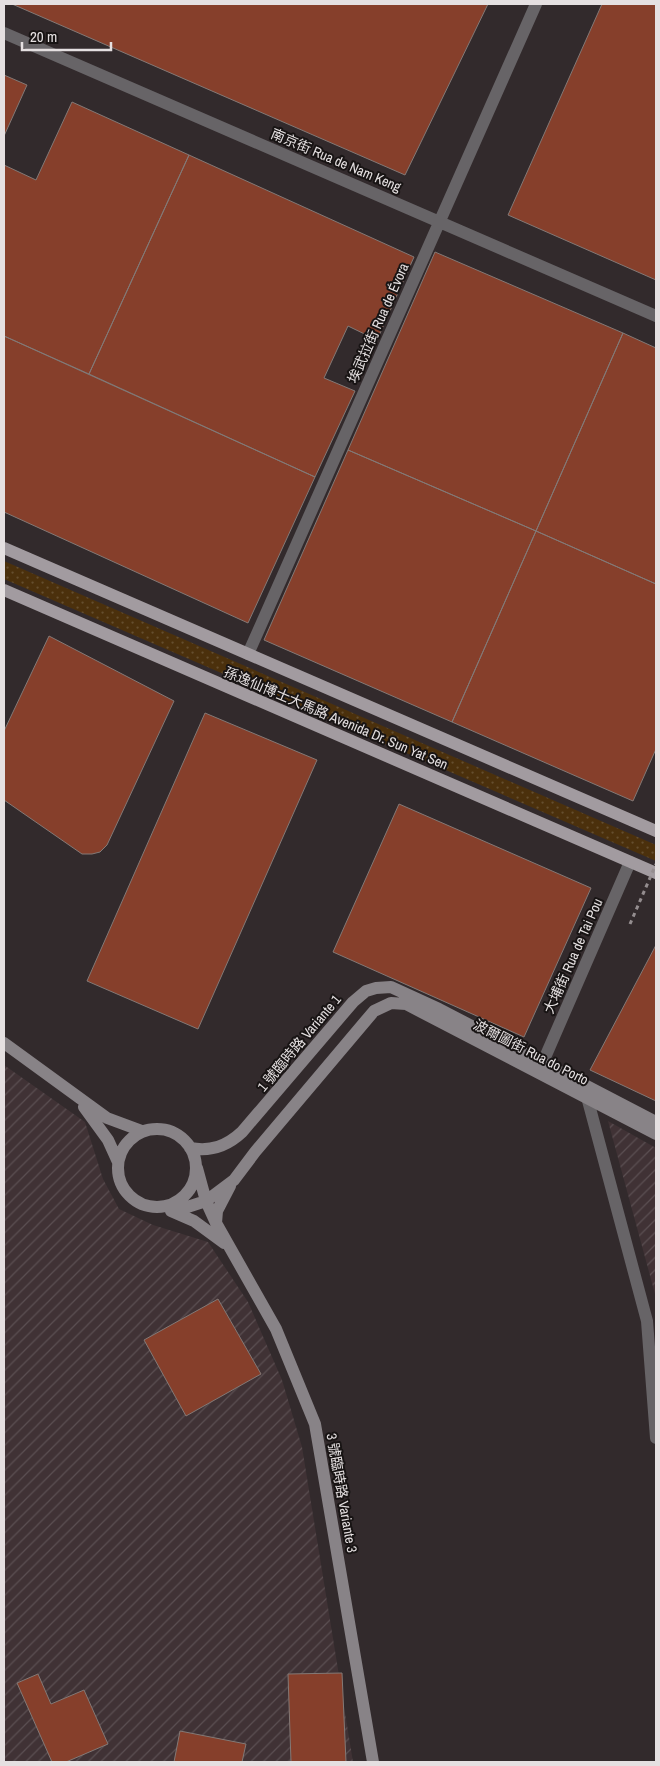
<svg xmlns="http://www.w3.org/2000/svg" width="660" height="1766" font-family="'Archivo Narrow','Noto Sans SC',sans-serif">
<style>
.industrial{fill:url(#industrial-furrows)}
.grass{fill:url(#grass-dots)}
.building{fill:#863f2b;stroke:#837976}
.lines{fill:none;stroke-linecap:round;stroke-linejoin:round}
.street{stroke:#676467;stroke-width:12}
.secondary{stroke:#888387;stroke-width:12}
.primary{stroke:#a29ba0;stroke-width:12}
.path-bridge{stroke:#948d8f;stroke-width:3;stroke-dasharray:4 4;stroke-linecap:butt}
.labels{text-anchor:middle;stroke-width:4;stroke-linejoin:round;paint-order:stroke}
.street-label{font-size:14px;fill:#e5e0e1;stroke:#181414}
</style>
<defs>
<pattern id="industrial-furrows" width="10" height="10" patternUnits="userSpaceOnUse" patternTransform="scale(1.25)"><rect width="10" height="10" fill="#403235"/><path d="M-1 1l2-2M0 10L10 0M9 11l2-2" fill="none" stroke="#5b4f52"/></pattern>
<pattern id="grass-dots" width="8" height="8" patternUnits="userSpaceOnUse" patternTransform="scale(1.25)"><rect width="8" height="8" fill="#4b300c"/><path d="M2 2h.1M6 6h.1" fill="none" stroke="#654e2f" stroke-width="1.8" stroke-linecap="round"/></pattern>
</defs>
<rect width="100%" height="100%" fill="#322a2c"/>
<path class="industrial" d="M4,1065L85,1122L103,1179L119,1209L153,1225L208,1242L248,1302L282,1380L302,1447L353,1762H4Z
M608,1121L656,1148V1303L655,1294Z"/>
<path class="grass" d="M4,561L656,845V861L4,579Z"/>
<path class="building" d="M12,4H488L405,175Z
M602,4H656V280L508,215Z
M4,75L27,85L4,136Z
M72,102L189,155L89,374L4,336V165L36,180Z
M189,155L414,257L377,340L348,326L324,378L355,391L315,477L89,374Z
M435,252L623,333L536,531L348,450Z
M623,333L656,348V584L536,531Z
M4,336L315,477L248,623L4,512Z
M348,450L536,531L452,722L264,640Z
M536,531L656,584V749L633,801L452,722Z
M49,636L174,701L107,845L100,852L92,854H82L4,800V731Z
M205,713L317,760L198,1029L87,981Z
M399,804L591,888L524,1037L333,952Z
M656,945V1101L590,1070Z
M218,1299L261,1374L186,1416L144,1340Z
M342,1673L346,1762H291L288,1674Z
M38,1674L51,1704L84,1690L108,1744L66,1762H52L17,1683Z
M180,1731L246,1744L242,1762H174Z"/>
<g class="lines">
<path class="street" d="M4,33L656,316
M248,654L536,4
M543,1062L630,862
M587,1097L647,1321L656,1438"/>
<path class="secondary" d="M4,1043L107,1118L142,1131
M84,1107L108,1140L118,1162
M118 1168a39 39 0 1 1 78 0a39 39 0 1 1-78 0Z
M190,1148C211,1152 227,1146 242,1132L353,1002L366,991L376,988L391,987L439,1009L656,1122
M197,1168L206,1201L216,1223L276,1329L315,1424L373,1762
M171,1211L194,1221L224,1243
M175,1211L206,1201L234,1180L255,1152L374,1011L391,1003L406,1004L656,1134
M216,1223L217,1211L230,1186"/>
<path class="primary" d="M4,548L656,831
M4,590L656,873"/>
<path class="path-bridge" d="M630,924L656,864"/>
</g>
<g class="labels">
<g class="street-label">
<text transform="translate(336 160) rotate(23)" y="5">南京街 Rua de Nam Keng</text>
<text transform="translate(378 323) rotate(-66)" y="5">埃武拉街 Rua de Évora</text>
<text transform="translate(336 718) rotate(23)" y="5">孫逸仙博士大馬路 Avenida Dr. Sun Yat Sen</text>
<text transform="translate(573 956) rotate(-66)" y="5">大埔街 Rua de Tai Pou</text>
<text transform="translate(299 1043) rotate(-50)" y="5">1 號臨時路 Variante 1</text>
<text transform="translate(531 1052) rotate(27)" y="5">波爾圖街 Rua do Porto</text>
<text transform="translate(342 1493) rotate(80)" y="5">3 號臨時路 Variante 3</text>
</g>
</g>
<rect width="660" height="1766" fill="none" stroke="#e5e0e1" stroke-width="10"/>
<path d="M22 42v8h89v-8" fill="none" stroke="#e5e0e1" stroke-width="2.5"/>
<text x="30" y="42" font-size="15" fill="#e5e0e1" stroke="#181414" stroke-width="4" paint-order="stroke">20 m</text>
</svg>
